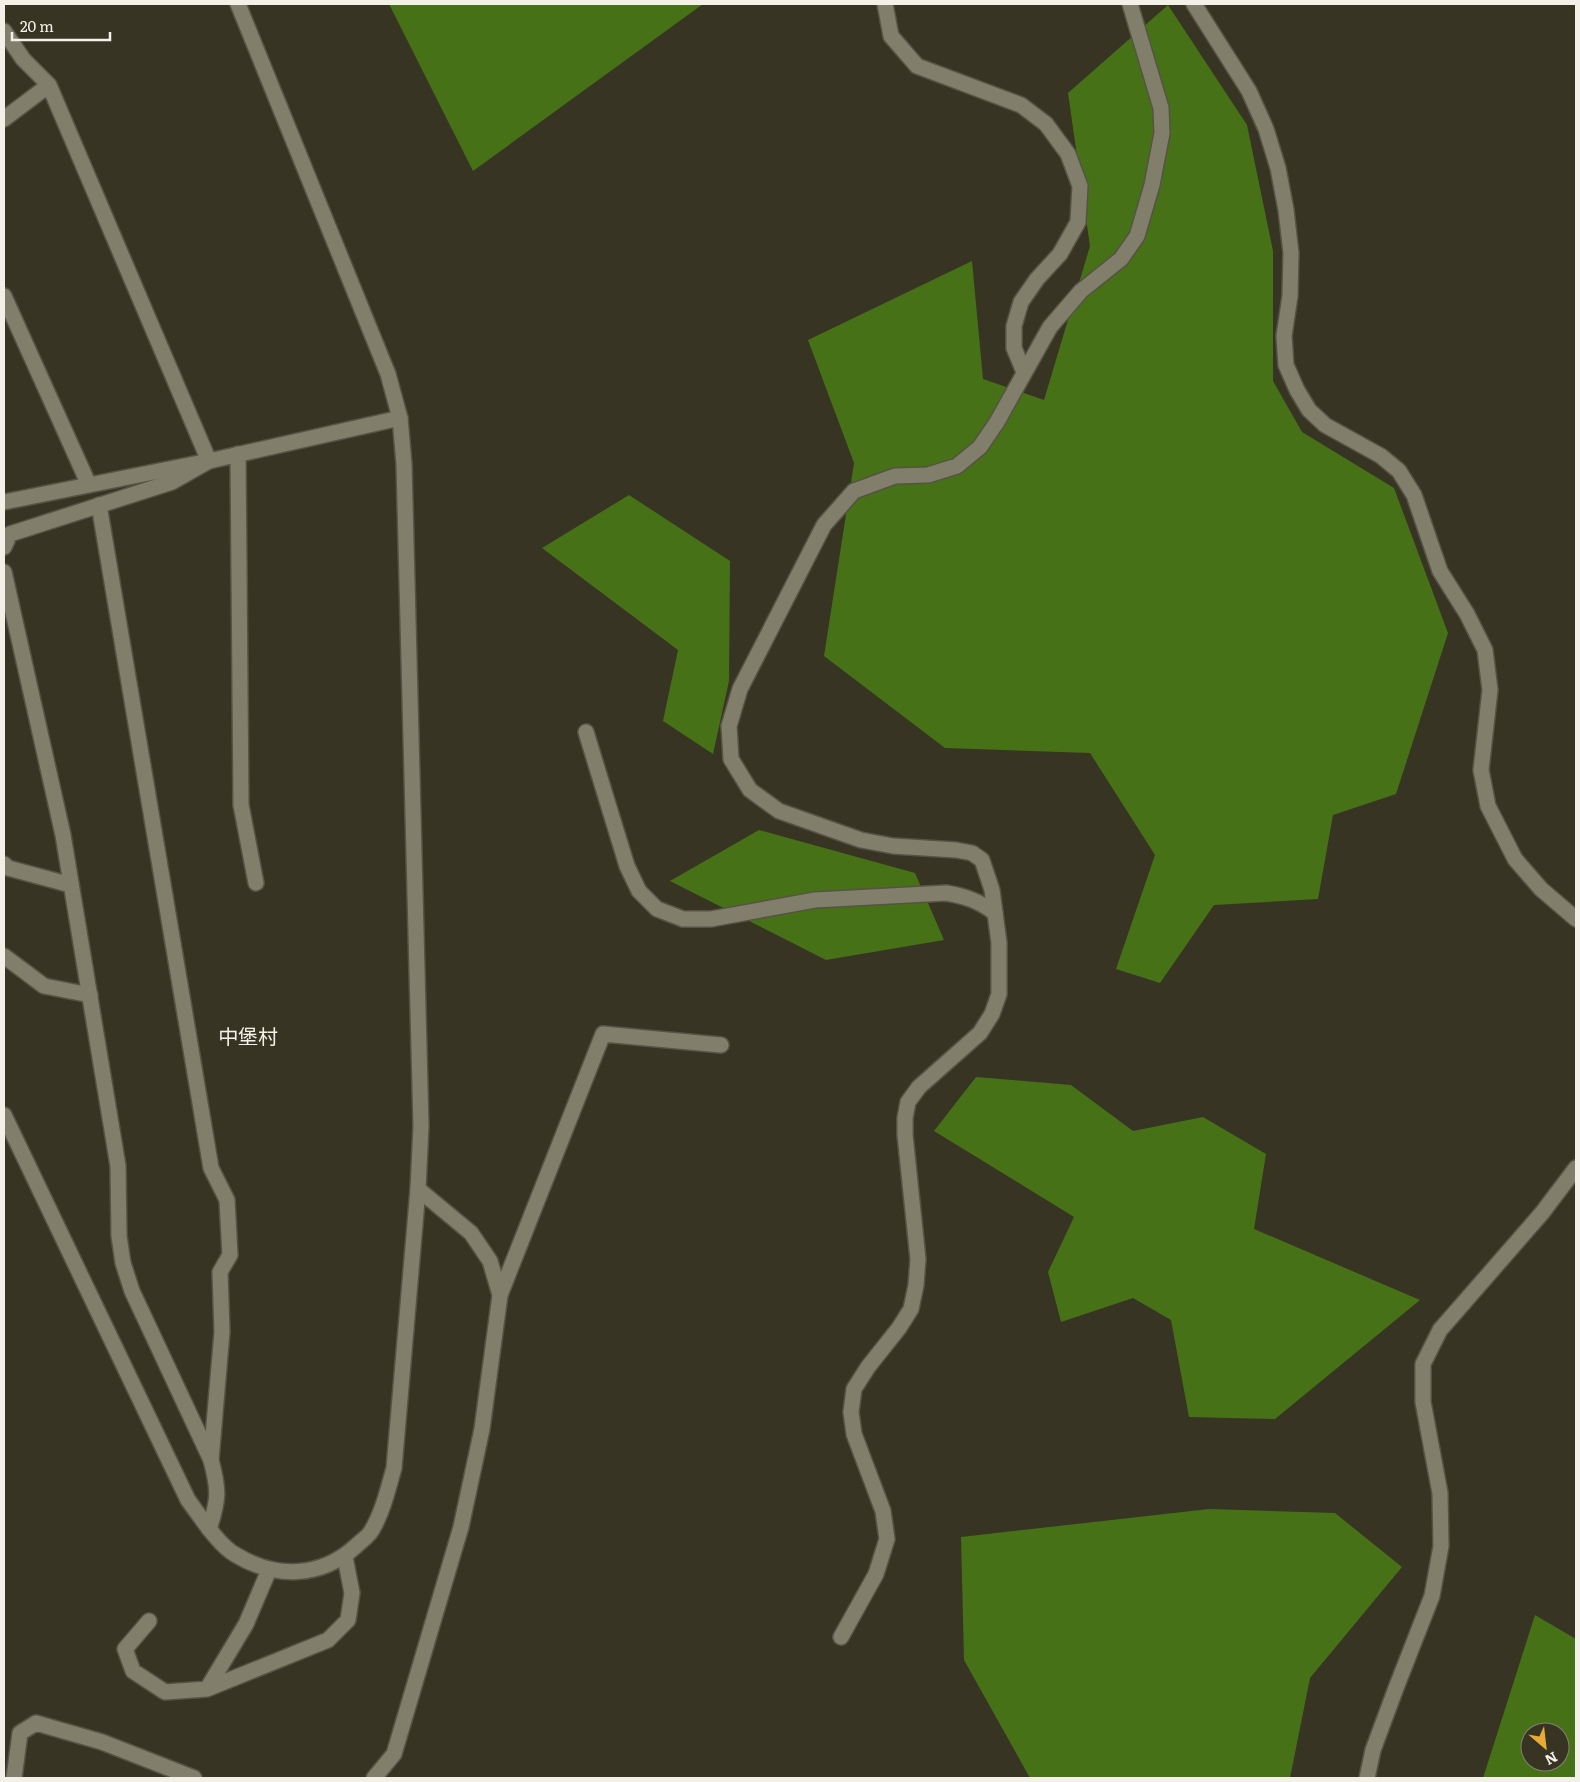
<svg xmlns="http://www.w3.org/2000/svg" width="1580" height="1782" font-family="Literata,'Noto Sans SC',serif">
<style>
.forest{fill:#477116;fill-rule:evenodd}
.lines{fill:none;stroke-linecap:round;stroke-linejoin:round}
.service-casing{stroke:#565345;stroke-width:18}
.minor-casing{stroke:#565345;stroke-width:18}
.tertiary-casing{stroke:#565345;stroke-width:18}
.service{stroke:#817e6b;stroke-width:15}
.minor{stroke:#817e6b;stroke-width:15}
.tertiary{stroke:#817e6b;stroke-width:15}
.labels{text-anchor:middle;stroke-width:4.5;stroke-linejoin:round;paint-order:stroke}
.quarter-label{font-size:20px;fill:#f3f1e7;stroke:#373424}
</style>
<rect width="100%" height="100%" fill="#373424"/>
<path class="forest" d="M389,4H703L473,171Z
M1168,5L1247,125L1273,251V381L1302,432L1394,488L1448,633L1396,794L1333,815L1318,899L1214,905L1160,983L1116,969L1155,855L1090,753L945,748L824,656L854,463L808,340L972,261L983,379L1044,400L1090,246L1068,93Z
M629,495L730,561L729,681L713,754L663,721L678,650L542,548Z
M759,830L915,873L944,940L826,960L670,881Z
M976,1077L1071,1085L1133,1131L1203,1117L1266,1154L1254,1229L1420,1300L1275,1419L1189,1417L1171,1320L1133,1298L1061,1322L1048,1272L1074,1217L934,1131Z
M1209,1509L1335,1513L1402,1567L1310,1678L1290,1778H1030L964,1660L961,1537Z
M1535,1615L1576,1639V1778H1483ZM1530,1732H1560V1762H1530Z"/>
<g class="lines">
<g class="service-casing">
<path id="service" d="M885,4L891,36L917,66L1021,105L1046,124L1068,154L1080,186L1078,222L1060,254L1037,279L1021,302L1014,326V348L1024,372
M4,31L23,59L49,85L209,461L4,502
M4,119L49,85
M4,296L89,485
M238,454L241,805L256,883
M99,505L211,1168L227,1200L230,1255L220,1272L222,1332L211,1460
M586,732L627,866L639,891L657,909L683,919H711L815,900L946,893C965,896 979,901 995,913
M4,864L8,868L71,885
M4,956L44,986L90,995
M500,1295L603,1034L721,1045
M149,1621L125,1649L133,1671L165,1692L207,1689L328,1640L348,1620L352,1593L345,1557
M207,1689L246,1624L269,1570"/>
</g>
<g class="minor-casing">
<path id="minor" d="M1194,4L1249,91L1266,129L1278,168L1286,210L1291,253L1290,296L1284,336L1286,365L1297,390L1309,410L1325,425L1381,456L1399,471L1414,495L1440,571L1467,614L1485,650L1490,690L1481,770L1488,806L1515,859L1541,889L1576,919
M4,547L10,534L172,482L209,461L400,418
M4,572L63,835L118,1166L119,1236L123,1263L132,1291L211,1460C219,1490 219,1499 209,1529
M841,1637L876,1574L887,1539L883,1511L854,1434L851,1412L854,1389L868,1367L899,1328L911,1309L916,1285L918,1259L905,1135V1118L908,1102L919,1087L980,1033L992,1014L999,994V943L992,890L982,860L972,853L956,850L893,846L861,840L779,811L750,790L731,759L729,726L740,689L824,525L854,491L895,476L928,475L957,466L980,447L997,422L1050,327L1081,291L1121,259L1137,236L1152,185L1162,133L1161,108L1130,4
M14,1778L20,1733L36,1723L102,1742L194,1778
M374,1778L394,1754L461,1527L482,1429L500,1295L490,1261L471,1233L418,1189
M1367,1778L1373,1750L1396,1688L1432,1596L1441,1546L1440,1493L1423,1402V1364L1440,1330L1542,1213L1576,1168"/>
</g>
<g class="tertiary-casing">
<path id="tertiary" d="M4,1115L188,1500C200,1516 219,1546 236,1555C276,1579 321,1578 356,1546C361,1541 369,1536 372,1530C383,1511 388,1489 394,1468L418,1189L421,1126L404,464L400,418L388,374L238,4"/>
</g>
<use href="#service" class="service"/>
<use href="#minor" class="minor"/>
<use href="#tertiary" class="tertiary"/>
</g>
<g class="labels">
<g class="quarter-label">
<text x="248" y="1044">中堡村</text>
</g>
</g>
<rect width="1580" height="1782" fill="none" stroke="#f3f1e7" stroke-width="10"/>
<g transform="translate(1545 1747) rotate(152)"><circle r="24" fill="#373424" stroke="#828072"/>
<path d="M0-4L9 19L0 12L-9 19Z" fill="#e8ab37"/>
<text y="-8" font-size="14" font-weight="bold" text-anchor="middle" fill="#f3f1e7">N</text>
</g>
<path d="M12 32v8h98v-8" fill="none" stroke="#f3f1e7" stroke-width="2.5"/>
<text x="20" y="32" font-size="15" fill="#f3f1e7" stroke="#373424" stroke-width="4" paint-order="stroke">20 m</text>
</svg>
